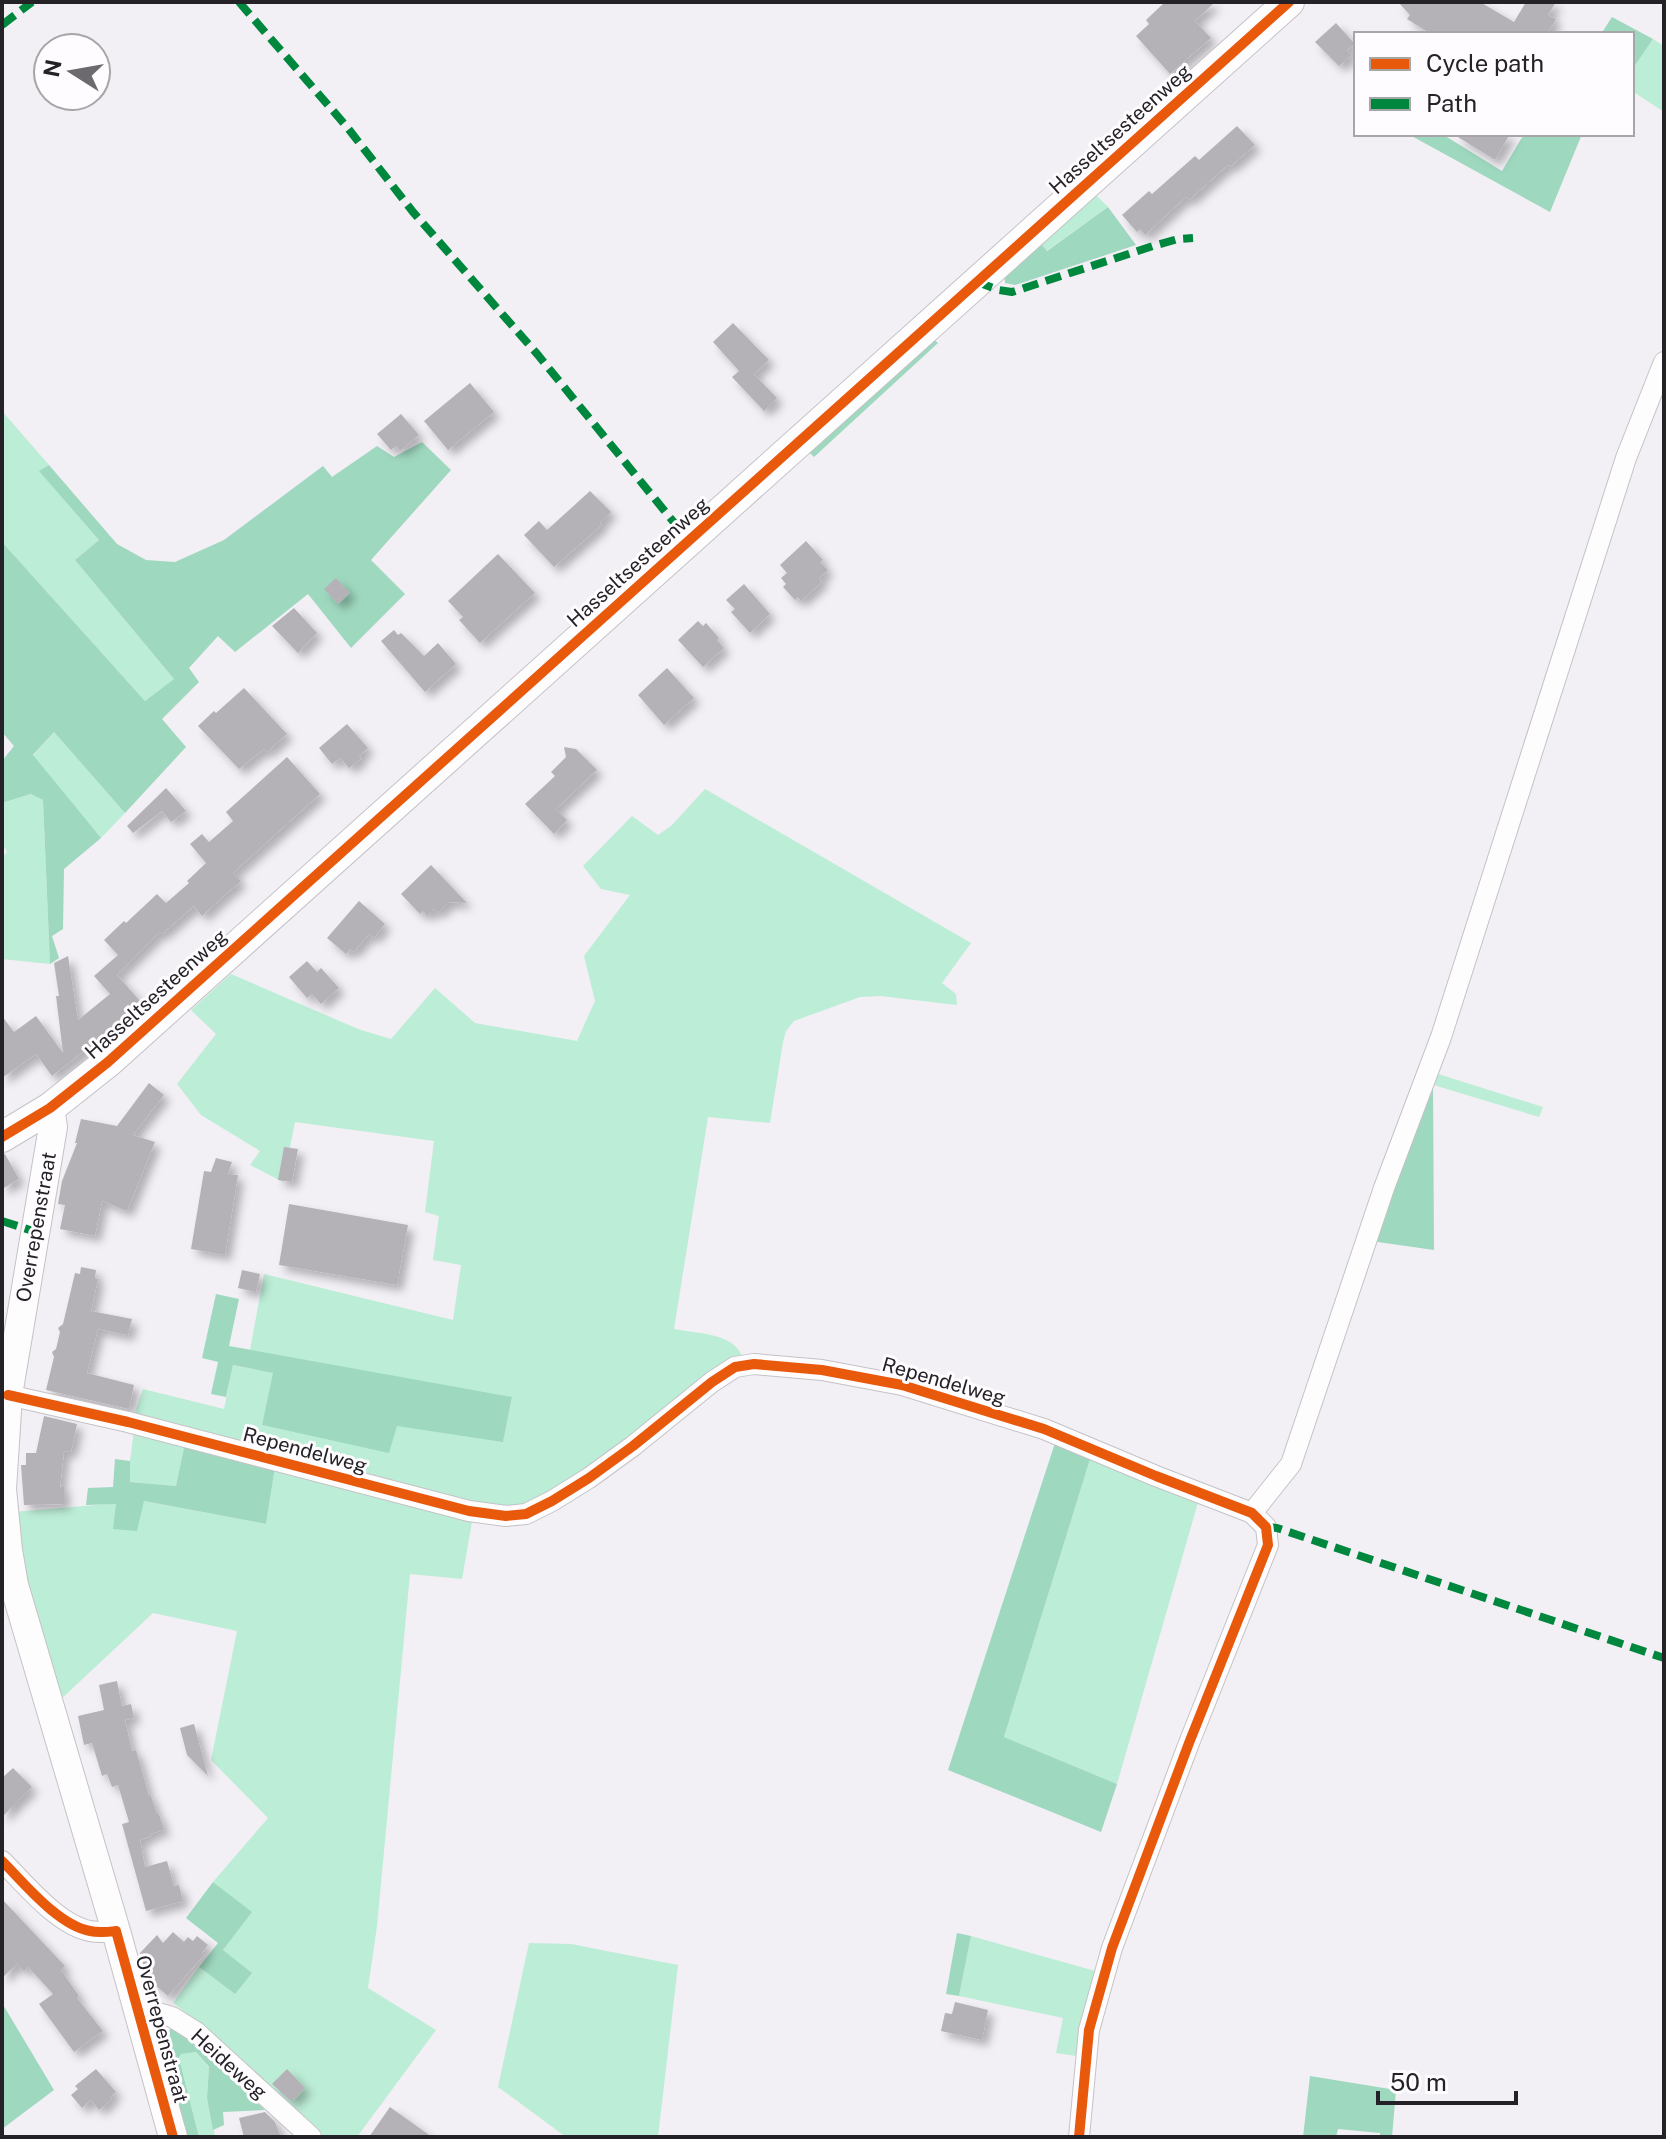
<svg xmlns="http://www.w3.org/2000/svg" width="1666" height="2139" font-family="'Public Sans',sans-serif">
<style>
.green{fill:#bcedd6}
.forest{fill:#9ed8bf}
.building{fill:#b5b2b7;filter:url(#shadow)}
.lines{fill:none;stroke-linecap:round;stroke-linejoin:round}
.street-casing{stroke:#c5c2c7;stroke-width:22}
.secondary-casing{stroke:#c5c2c7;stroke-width:30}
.primary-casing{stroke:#c5c2c7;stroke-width:32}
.street{stroke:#fdfdfe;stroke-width:20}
.secondary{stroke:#fdfdfe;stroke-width:28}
.primary{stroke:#fdfdfe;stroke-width:30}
.quiet{stroke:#00873e;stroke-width:8;stroke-dasharray:16 8;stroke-linecap:butt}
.cycleway-casing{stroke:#fefcfe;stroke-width:15}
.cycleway{stroke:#e8590c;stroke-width:10}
.labels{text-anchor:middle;stroke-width:6;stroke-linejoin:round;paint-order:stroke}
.street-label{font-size:20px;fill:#242226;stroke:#fefcfe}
</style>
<defs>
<filter id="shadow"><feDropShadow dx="6" dy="6" stdDeviation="4" flood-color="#0004"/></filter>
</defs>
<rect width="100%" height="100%" fill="#f2eff5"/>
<path class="green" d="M1653,39L1664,46V112L1632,91V70Z
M1096,195L1108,207L1046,251L1039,242Z
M2,411L49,465L40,471L99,540L75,560L174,679L145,701L2,542Z
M54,732L125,813L101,838L33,756Z
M705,789L971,943L942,983L956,994L957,1005L880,996L860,997L794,1021L786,1031L783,1042L770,1123L708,1117L674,1329C697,1334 734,1332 743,1358L716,1369L589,1467L527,1504L511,1509L490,1507L133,1418L143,1389L224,1409L233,1365L274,1373L262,1425L389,1452L397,1425L503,1441L512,1398L250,1350L264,1274L453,1320L461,1265L433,1260L439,1216L425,1212L434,1141L295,1122L283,1182L250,1165L260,1151L201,1115L177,1084L216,1034L191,1010L231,974L358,1029L391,1039L435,988L475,1023L577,1041L595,1001L584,956L630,895L601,889L583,866L632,816L658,835L671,826Z
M32,794L43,800L50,964L2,959V857L7,852L2,843V803Z
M1432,1072L1543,1107L1539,1117L1427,1083Z
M134,1431L185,1443L176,1486L130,1482V1461Z
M1091,1456L1199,1499L1117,1784L1004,1737Z
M275,1467L473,1516L462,1579L410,1574L377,1926L368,1988L436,2030L357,2137H319L213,2034L173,2003L199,1967L235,1994L223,1950L251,1912L213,1882L268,1818L211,1760L237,1631L153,1613L59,1701L28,1584L13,1512L144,1501L266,1524Z
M971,1936L1095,1971L1076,2056L1056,2053L1063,2018L959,1996Z
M529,1943L571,1944L678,1965L658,2137H566L498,2087Z
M196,2052L209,2068L207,2098L215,2137H199L179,2058L181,2054Z"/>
<path class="forest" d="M1612,17L1653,39L1632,70V34H1601Z
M1408,134H1442L1502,171L1524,134H1582L1550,212Z
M1108,207L1136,245L1015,285L1005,283L1004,274L1039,242L1047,251Z
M932,338L938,343L814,457L807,450Z
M422,442L451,470L371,560L405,594L351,648L308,594L235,652L218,636L189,668L199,682L162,719L186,747L125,813L54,732L33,755L101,838L64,869L63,929L52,936L59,958L50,964L43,800L31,794L2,803V761L14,746L2,732V542L145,701L174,679L75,560L99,540L39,471L49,465L117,544L146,560L175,562L224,540L323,466L332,477L377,446L394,457Z
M1433,1085L1434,1250L1371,1241Z
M216,1294L239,1299L229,1346L512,1397L503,1442L397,1426L389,1453L262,1425L273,1373L233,1365L226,1397L211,1394L218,1362L202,1358Z
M1056,1440L1091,1456L1004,1737L1117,1784L1101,1832L948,1770Z
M185,1443L275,1467L266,1524L144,1501L137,1531L113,1529L116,1504L86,1505L88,1488L113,1487L115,1459L130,1461V1482L176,1486Z
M213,1882L252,1912L223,1950L252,1973L235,1994L199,1967L218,1943L186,1918Z
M957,1933L971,1936L959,1996L946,1994Z
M2,2003L54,2090L2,2129Z
M174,2027L177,2029L265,2110L223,2112L224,2125L213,2130L207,2098L209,2067L196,2052L181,2054L179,2058L199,2137H186L162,2035Z
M1310,2076L1396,2090L1392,2137H1380V2133L1338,2129L1336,2137H1303Z"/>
<path class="building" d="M1165,2H1215L1195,21L1211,38L1170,74L1136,36L1149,24L1146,20Z
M1398,2H1480L1514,22L1526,2H1556L1548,15L1556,19L1547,34H1431L1407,19L1410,15Z
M1336,23L1355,44L1347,50L1352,55L1339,66L1315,42Z
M1237,126L1255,145L1230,167L1228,165L1189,200L1186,197L1145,235L1140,229L1137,232L1122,215L1149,191L1152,194L1195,156L1199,160Z
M1453,134H1510L1495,160Z
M733,323L769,360L754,374L777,398L764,411L732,377L739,371L713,342Z
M470,383L494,412L448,450L424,421Z
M401,414L419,435L400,451L396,446L391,450L377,434Z
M590,491L611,512L600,523L602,525L554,567L524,535L539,521L547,530Z
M806,541L823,560L820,562L828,570L819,578L822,582L801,601L798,597L795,600L783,587L786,584L781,578L787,573L780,565Z
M498,554L535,593L480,643L459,620L463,617L448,601Z
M336,578L350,593L338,604L324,589Z
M744,584L770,614L750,633L731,612L735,609L726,600Z
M294,608L317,633L298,653L272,626Z
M698,621L703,626L706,623L719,638L717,640L724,648L703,667L678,640Z
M394,630L398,635L401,633L424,656L438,643L456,664L425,692L381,641Z
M667,668L694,698L664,725L638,695Z
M244,688L287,734L267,752L264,749L239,769L198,726L214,711L216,713Z
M347,724L368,748L359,756L362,758L349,768L340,758L332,764L319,748Z
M564,747L576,749L597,770L556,809L567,820L554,834L525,804L555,776L551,772L566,757Z
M287,757L320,794L233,873L241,881L226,894L202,916L194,906L162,934L160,932L117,975L141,1002L79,1055L52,1076L36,1054L2,1078V1016L14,1032L36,1016L63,1053L56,996H59L54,963L68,956L78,1020L110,994L94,976L118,955L104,940L124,921L126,923L157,894L166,903L189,883L187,881L206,863L190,844L202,834L209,842L233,821L226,812Z
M166,788L186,811L171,822L162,811L133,833L127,826Z
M431,865L467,903L449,902L438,913L434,909L427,916L423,911L420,914L401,894Z
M359,901L385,924L374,938L369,934L354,952L350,949L346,954L327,938Z
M307,961L317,972L321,968L339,988L321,1004L312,994L307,998L289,977Z
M149,1083L164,1095L133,1135L155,1142L127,1211L102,1201L95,1236L60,1229L65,1205L58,1204L62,1181L77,1143H75L81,1119L117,1126Z
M284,1147L298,1149L292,1182L278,1180Z
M5,1154L19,1179L2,1189V1155Z
M216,1158L232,1162L228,1174L238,1175L225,1255L191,1249L204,1171L211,1172Z
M289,1204L408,1225L397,1285L279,1265Z
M81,1267L96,1270L95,1278L98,1279L91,1311L132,1319L128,1335L98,1329L87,1373L134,1385L129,1409L46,1390L54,1357L52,1352L56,1349L60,1332L58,1328L63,1324L75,1273L80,1274Z
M242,1270L260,1274L256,1292L238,1288Z
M44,1416L77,1424L71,1452L64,1451L60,1487L64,1486V1504L24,1505L21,1465H26V1453H36Z
M117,1681L122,1706L131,1704L134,1718L125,1720L132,1751L136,1750L149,1796H151L157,1814H159L164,1830L150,1834L151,1836L140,1840L145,1867L167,1861L174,1886L179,1885L183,1901L146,1911L122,1824L129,1822L118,1785L112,1787L107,1774L102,1776L92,1743L84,1745L78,1716L104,1710L99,1685Z
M194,1724L208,1776L187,1755L180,1728Z
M13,1768L32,1787L2,1817V1778Z
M2,1899L65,1966L61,1970L79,1996L77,1998L103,2031L74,2052L39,2004L53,1994L28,1967L24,1971L17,1964L2,1978Z
M173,1932L184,1942L188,1937L193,1941L197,1936L208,1945L202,1953L204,1955L168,1996L147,1978L140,1953L157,1935L163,1943Z
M955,2002L988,2010L982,2040L941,2031L945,2013L952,2014Z
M96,2069L116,2092L110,2097L112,2099L99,2110L91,2100L82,2108L71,2095L78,2089L75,2086Z
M287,2069L305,2088L292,2102L272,2084Z
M390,2107L432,2137H369Z
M265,2112L275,2122L281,2137H244L239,2118Z"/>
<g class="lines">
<g class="street-casing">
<path id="street" d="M8,1395L128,1422L469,1511L506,1516L526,1514L552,1501L589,1478L633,1446L712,1382L735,1367L754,1364L822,1370L902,1385L1044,1429L1156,1476L1252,1513L1266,1527L1268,1545L1189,1743L1112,1948L1089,2030L1079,2137
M1252,1513L1291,1464L1384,1188L1441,1037L1626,458L1664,362
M2,1861C25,1884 58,1925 90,1931C99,1933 107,1932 116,1931
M138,2007L172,2017L196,2032L311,2137"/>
</g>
<g class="secondary-casing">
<path id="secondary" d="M50,1108L53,1127L8,1395L2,1489L8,1550L14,1585L116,1931L173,2137"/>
</g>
<g class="primary-casing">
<path id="primary" d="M2,1137L50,1108L108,1062L1289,2"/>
</g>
<use href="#street" class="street"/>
<use href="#secondary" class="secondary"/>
<use href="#primary" class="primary"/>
<path class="quiet" d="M239,2L347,127L413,212L538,355L689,541
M2,25L32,2
M977,282L999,290L1012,292L1153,246L1178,239L1193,238
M2,1221L36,1232
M1266,1527L1277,1528L1664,1658"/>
<g class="cycleway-casing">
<path id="cycleway" d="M2,1137L50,1108L108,1062L1289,2
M8,1395L128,1422L469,1511L506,1516L526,1514L552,1501L589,1478L633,1446L712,1382L735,1367L754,1364L822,1370L902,1385L1044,1429L1156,1476L1252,1513L1266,1527L1268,1545L1189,1743L1112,1948L1089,2030L1079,2137
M2,1861C25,1884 58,1925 90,1931C99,1933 107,1932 116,1931L173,2137"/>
</g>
<use href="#cycleway" class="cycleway"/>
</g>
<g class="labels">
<g class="street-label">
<text transform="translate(1120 129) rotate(-42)" y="7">Hasseltsesteenweg</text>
<text transform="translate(638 562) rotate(-42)" y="7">Hasseltsesteenweg</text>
<text transform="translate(156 994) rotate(-42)" y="7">Hasseltsesteenweg</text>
<text transform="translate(36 1227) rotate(-80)" y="7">Overrepenstraat</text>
<text transform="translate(944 1381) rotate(16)" y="7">Rependelweg</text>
<text transform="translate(305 1450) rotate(15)" y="7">Rependelweg</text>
<text transform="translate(162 2029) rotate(75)" y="7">Overrepenstraat</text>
<text transform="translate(229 2064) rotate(42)" y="7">Heideweg</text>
</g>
</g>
<rect width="1666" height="2139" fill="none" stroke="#242226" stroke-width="8"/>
<rect x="1354" y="32" width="280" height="104" fill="#fefcfe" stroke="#a7a5a8" stroke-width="2"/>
<rect x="1370" y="58" width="40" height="12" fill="#e8590c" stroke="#a7a5a8" stroke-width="2"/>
<text x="1426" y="72" font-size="24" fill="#242226">Cycle path</text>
<rect x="1370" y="98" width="40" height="12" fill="#00873e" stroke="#a7a5a8" stroke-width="2"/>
<text x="1426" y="112" font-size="24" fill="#242226">Path</text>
<g transform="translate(72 72) rotate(281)"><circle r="38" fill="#fefcfe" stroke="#a7a5a8" stroke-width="2"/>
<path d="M0-6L14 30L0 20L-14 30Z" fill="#6c6a6e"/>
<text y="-12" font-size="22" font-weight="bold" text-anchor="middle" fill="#242226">N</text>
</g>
<path d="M1378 2091v12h138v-12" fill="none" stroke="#242226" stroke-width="4"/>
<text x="1390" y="2091" font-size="24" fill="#242226" stroke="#fefcfe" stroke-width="6" paint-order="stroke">50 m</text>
</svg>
